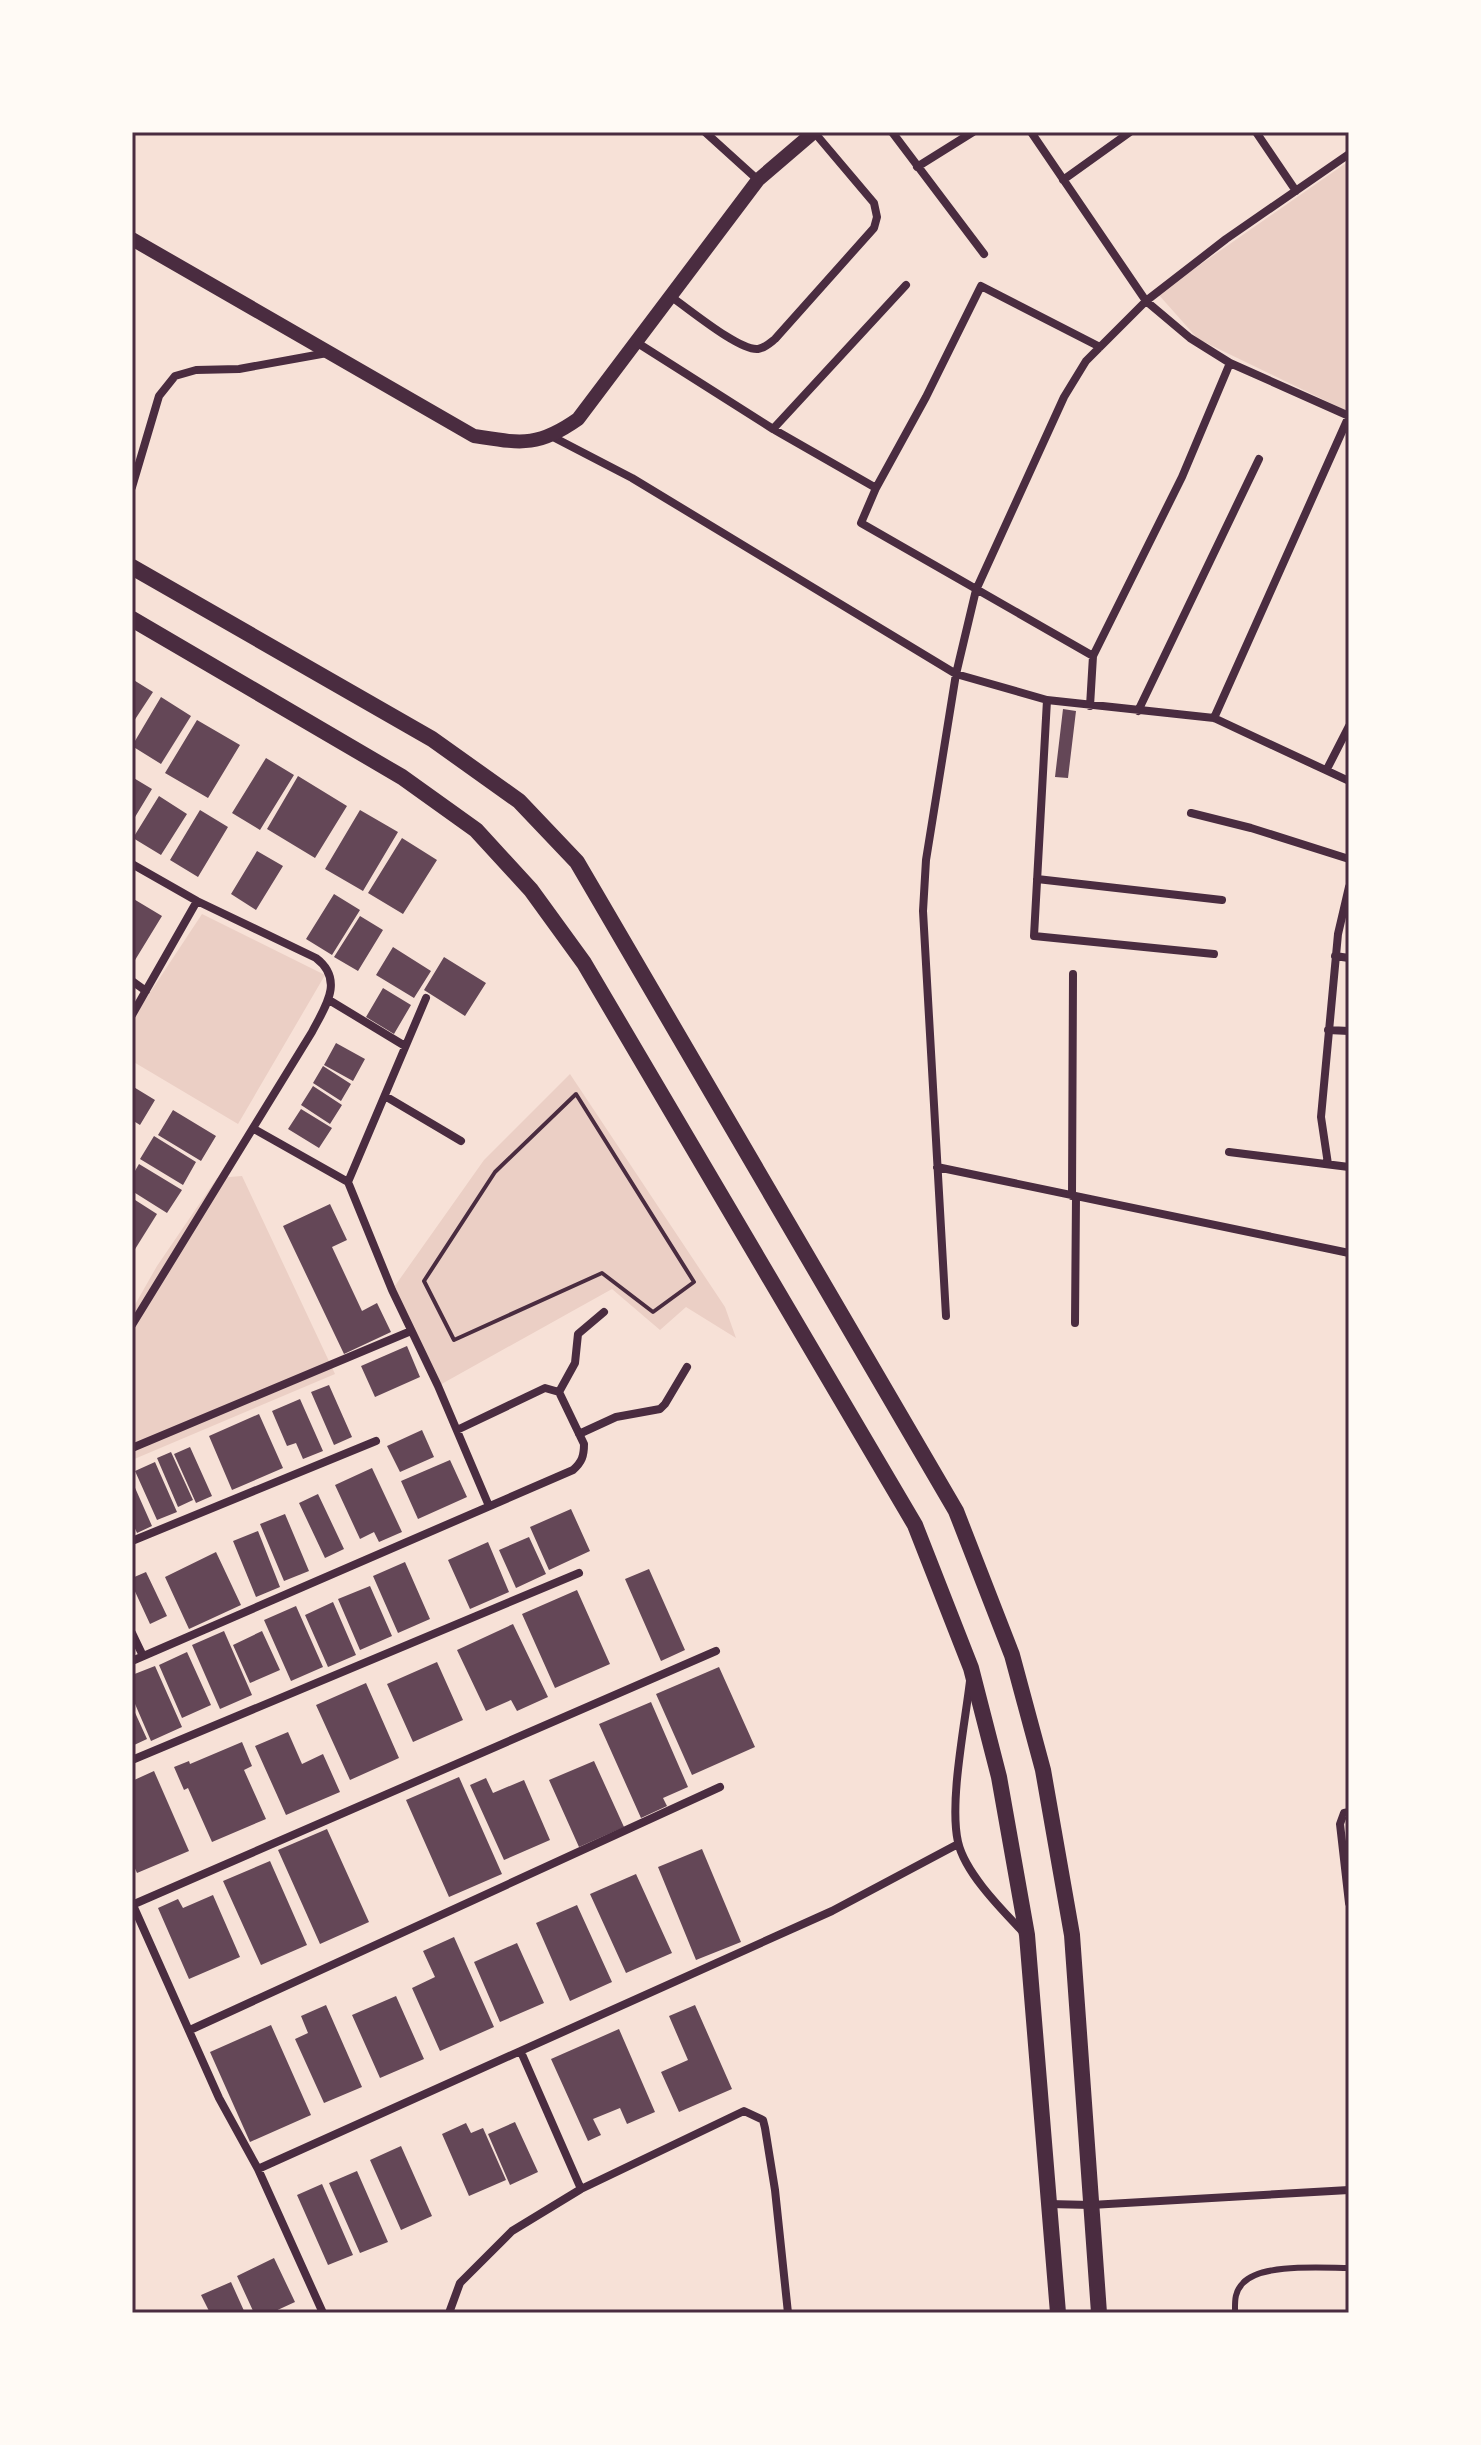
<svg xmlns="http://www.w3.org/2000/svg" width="1481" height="2445" font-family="'Varela Round',sans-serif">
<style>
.green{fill:#ebcfc5}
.building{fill:#644757}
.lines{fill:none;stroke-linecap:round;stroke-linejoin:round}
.path{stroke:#4a2c40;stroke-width:4}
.service{stroke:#4a2c40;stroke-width:6}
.minor{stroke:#4a2c40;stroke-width:8}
.tertiary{stroke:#4a2c40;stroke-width:14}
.secondary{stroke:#4a2c40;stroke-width:16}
.neatline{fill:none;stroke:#4a2c40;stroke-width:3}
</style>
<rect width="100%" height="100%" fill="#f7e1d7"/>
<path class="green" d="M1349,161V412L1198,339L1158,294Z
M202,914L325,975L238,1124L132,1061V1020Z
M570,1074L725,1307L736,1338L686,1307L660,1330L612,1289L438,1386L392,1290L484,1160Z
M242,1176L335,1374L132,1460V1310L157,1266L217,1178Z"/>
<path class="building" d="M132,679L153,692L132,724Z
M161,697L191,716L161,764L132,746Z
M1063,709L1076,711L1068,778L1055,777Z
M197,720L240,745L208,798L165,773Z
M266,758L294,775L260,830L232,813Z
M298,776L347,806L315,858L267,829Z
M132,777L152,789L132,822Z
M159,796L187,814L161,855L133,838Z
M200,810L228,827L198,877L170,860Z
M360,810L398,832L363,891L325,869Z
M402,838L437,860L403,914L368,893Z
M257,851L283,866L256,910L231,894Z
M334,894L360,910L332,955L306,939Z
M132,898L162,916L132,965Z
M360,916L383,930L358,971L334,957Z
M393,947L431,971L414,998L376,975Z
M444,957L486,983L465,1016L424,990Z
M383,988L411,1005L394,1034L366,1017Z
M336,1043L365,1059L353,1081L324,1065Z
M323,1066L351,1084L341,1101L313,1083Z
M132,1086L155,1100L140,1125L132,1120Z
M313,1086L342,1105L330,1124L301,1105Z
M301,1109L332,1128L319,1148L288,1129Z
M173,1110L216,1136L201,1161L158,1135Z
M154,1136L196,1162L183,1185L140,1159Z
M139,1164L182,1190L167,1213L132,1191V1176Z
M132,1198L157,1214L132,1254Z
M330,1204L347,1240L332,1247L362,1311L377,1303L391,1332L344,1354L283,1226Z
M407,1346L420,1377L375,1397L361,1366Z
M329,1385L352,1437L334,1445L311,1392Z
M300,1399L323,1451L303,1459L296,1443L287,1446L272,1411Z
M259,1414L283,1468L232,1490L209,1436Z
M422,1430L434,1457L400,1472L387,1446Z
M190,1447L212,1496L196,1503L174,1454Z
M171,1452L193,1500L178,1507L157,1458Z
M450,1460L467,1497L418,1519L401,1481Z
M155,1462L177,1512L157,1520L135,1471Z
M372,1468L402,1532L379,1542L374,1532L360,1539L335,1485Z
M132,1481L152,1526L137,1533L132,1522Z
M318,1494L344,1549L325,1558L299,1503Z
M571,1509L590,1551L549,1570L530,1527Z
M285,1514L309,1571L284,1581L260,1524Z
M258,1531L280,1587L256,1597L233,1541Z
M529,1537L546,1574L516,1588L499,1550Z
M488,1542L509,1592L470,1609L448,1560Z
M216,1552L241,1605L189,1629L165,1577Z
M405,1562L430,1619L398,1633L373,1576Z
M649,1569L685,1650L661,1661L625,1579Z
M146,1572L167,1616L150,1624L132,1585V1578Z
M370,1586L392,1636L360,1650L338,1599Z
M577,1590L610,1664L555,1688L522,1614Z
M333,1602L356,1655L328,1667L305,1615Z
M296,1606L323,1667L291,1681L264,1620Z
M513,1624L548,1697L517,1711L511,1700L486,1711L457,1650Z
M224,1631L252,1695L220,1709L192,1645Z
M262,1631L280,1670L250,1683L233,1645Z
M187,1652L211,1705L182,1718L159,1665Z
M437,1662L463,1720L413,1742L387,1684Z
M155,1666L182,1727L151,1741L132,1697V1675Z
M719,1667L755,1747L692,1775L656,1694Z
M366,1683L399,1758L350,1780L316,1705Z
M651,1702L688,1787L663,1798L667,1806L641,1818L599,1724Z
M132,1706L147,1739L132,1746Z
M288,1732L302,1764L323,1754L340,1792L286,1815L255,1746Z
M242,1742L252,1766L244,1770L266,1819L212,1842L188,1788L184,1790L174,1767L189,1761L190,1764Z
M594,1761L624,1827L579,1847L549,1780Z
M154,1771L189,1851L137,1873L132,1862V1781Z
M459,1777L502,1874L449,1897L406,1800Z
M486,1778L493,1793L524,1780L550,1840L504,1860L470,1785Z
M327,1829L369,1922L320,1944L278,1850Z
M702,1849L741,1942L696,1960L658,1867Z
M270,1861L307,1945L261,1965L223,1881Z
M636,1874L672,1953L626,1973L590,1894Z
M213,1895L240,1957L189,1979L158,1908L178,1899L183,1908Z
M577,1905L612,1982L570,2001L536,1923Z
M454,1937L494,2027L440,2051L412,1988L435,1977L423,1951Z
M517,1943L544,2003L500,2022L474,1962Z
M396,1996L424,2059L380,2078L352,2015Z
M326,2005L362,2087L324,2103L295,2039L308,2033L301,2016Z
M695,2005L732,2089L679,2112L661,2072L688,2060L669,2016Z
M271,2025L311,2115L250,2142L210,2052Z
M619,2029L655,2112L627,2124L620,2108L593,2119L601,2135L588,2141L551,2059Z
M515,2122L538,2172L510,2185L488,2134Z
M466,2123L471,2133L483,2128L506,2180L469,2196L442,2134Z
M401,2146L432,2216L401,2230L370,2160Z
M357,2171L388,2242L360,2253L329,2183Z
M322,2184L353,2255L328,2265L297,2195Z
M274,2258L295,2302L271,2313H254L237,2276Z
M231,2282L245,2313H210L201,2295Z"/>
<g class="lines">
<path class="path" d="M576,1094L694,1282L653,1312L602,1273L454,1340L424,1281L495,1172Z"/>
<path class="service" d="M1235,2313C1235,2302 1234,2292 1243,2283C1261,2263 1323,2268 1349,2268"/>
<path class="minor" d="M705,132L758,180
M892,132L984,254
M1031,132L1146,301L1190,338L1230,363L1349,416
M1256,132L1296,191
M917,167L973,132
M1063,180L1130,132
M670,296C688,308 739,351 758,349C765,348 770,343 775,339L874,228L877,217L874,203L814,132
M636,342L773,429L876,488
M773,429L906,285
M553,437L632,478L956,674L1047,700L1214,718L1349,781
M132,487L159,396L175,376L196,370L239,369L327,353
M1093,656L861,523L876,488L926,397L981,286L1100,347
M1047,700L1034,936L1214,954
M1090,706L1093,656L1182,477L1230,363
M1138,711L1259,459
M1214,718L1349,416
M1327,769L1349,726
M1191,813L1251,828L1349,859
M132,864L197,901L316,958C345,980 325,1007 312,1032L132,1325
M1037,879L1222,900
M1335,956L1349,958
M132,981L146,991
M329,1000L405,1046
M132,1015L197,901
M1328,1030L1349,1031
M385,1096L461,1141
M254,1129L348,1182L392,1290L438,1386L489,1506
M1229,1152L1349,1167
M1328,1164L1321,1117L1338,934L1349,887
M937,1167L1349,1253
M348,1182L426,998
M1072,1196L1073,974
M946,1316L923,911L926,860L956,674L976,590L1064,397L1086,361L1146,301L1226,239L1349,154
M1075,1323L1076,1197
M559,1392L575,1363L578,1334L604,1312
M579,1434L616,1417L660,1409L665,1404L687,1367
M132,1448L411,1331
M132,1541L376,1441
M132,1633L143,1656
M132,1661L573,1470C582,1462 584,1456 584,1444L559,1392L545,1388L457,1430
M970,1681C965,1724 949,1802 958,1842C965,1873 1002,1910 1023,1932
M132,1760L579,1573
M1349,1812L1344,1813L1340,1824L1349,1903
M132,1903L219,2098L258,2169L323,2313
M132,1905L716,1651
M190,2030L720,1787
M521,2052L581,2189
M258,2169L832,1911L958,1844
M1049,2204L1091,2205L1349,2190
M449,2313L460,2283L512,2231L581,2189L744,2111L763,2120L765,2128L775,2190L788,2313"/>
<path class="tertiary" d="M132,239L474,436C520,443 537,448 578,419L758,180L814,132"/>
<path class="secondary" d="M132,567L432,739L519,801L577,862L956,1511L1012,1655L1043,1770L1072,1935L1099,2313
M132,619L402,777L476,830L531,890L584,963L915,1525L971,1668L999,1777L1027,1935L1058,2313"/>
</g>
<rect width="1481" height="2445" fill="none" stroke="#fffaf5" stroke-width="268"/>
<rect x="134" y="134" width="1213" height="2177" class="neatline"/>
</svg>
